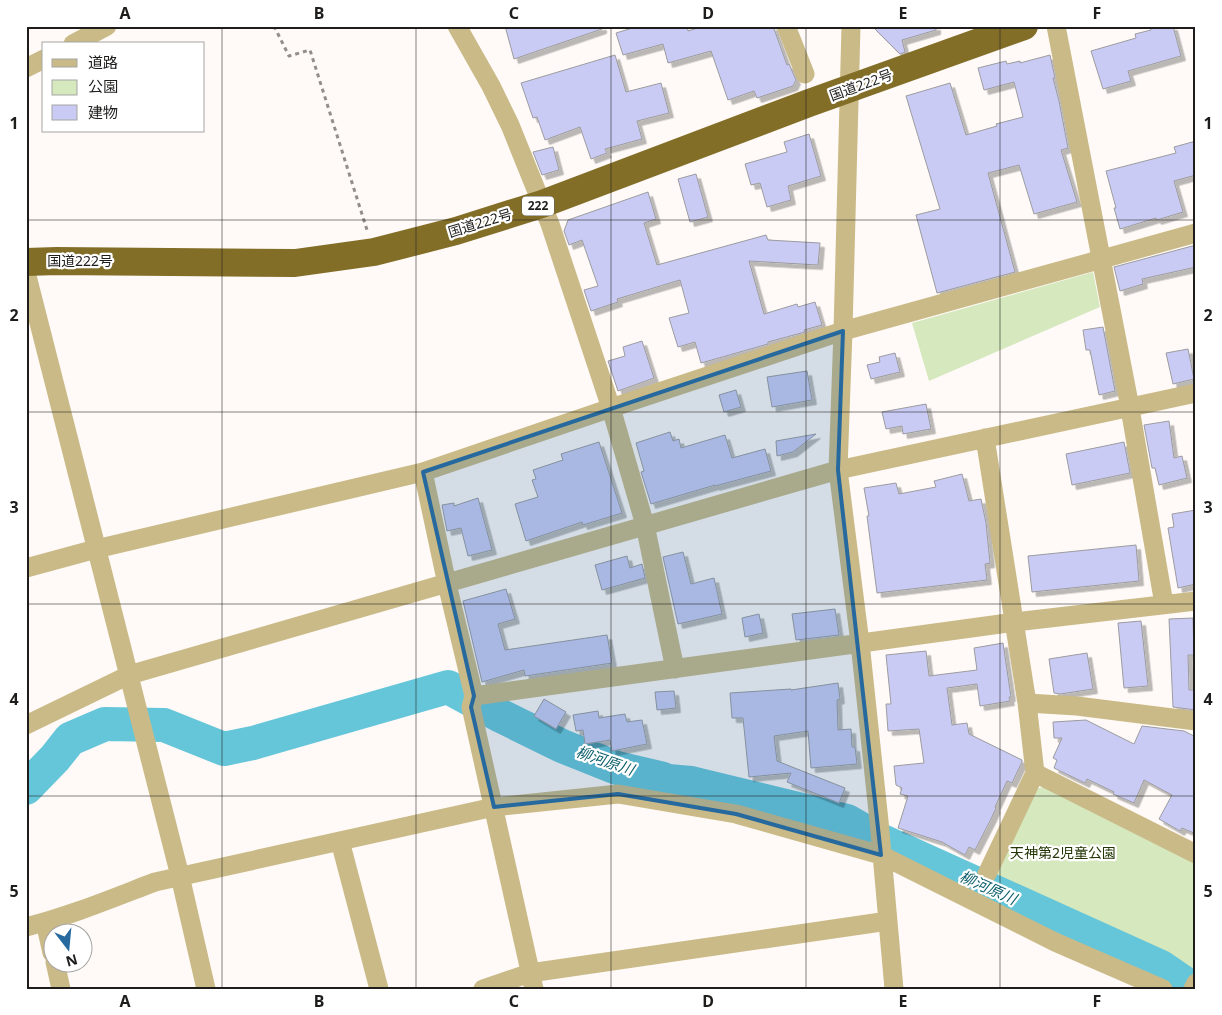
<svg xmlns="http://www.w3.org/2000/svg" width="1222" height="1015" font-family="'Noto Sans','Noto Sans JP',sans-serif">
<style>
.green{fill:#d5e8be}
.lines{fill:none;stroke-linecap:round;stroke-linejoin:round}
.river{stroke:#66c6d9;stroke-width:34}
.building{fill:#cacbf4;stroke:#9b9b9f;filter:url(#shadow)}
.path{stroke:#918e8c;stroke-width:3;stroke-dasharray:4 4;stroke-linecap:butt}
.minor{stroke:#caba87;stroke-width:19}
.highway{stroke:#836e28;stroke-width:28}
.marked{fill:#26699e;fill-opacity:0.2;stroke:#26699e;stroke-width:4;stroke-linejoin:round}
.grid{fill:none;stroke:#1e1d1c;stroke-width:1;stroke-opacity:0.55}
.labels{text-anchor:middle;stroke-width:4.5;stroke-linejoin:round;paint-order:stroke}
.shield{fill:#fff;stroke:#626160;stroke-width:1}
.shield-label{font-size:12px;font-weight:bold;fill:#1e1d1c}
.street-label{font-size:14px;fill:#1e1d1c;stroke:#fff}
.park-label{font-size:14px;fill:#233504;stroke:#fff}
.water-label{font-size:15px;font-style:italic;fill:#0c5e6c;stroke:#fff}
.neatline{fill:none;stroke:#1e1d1c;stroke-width:2}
.grid-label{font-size:16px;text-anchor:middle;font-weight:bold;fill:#1e1d1c}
</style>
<defs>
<filter id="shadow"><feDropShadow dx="4.5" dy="4.5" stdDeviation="0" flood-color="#0004"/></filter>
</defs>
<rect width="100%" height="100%" fill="#fffaf7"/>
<path class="green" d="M1093,272L1100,307L929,381L912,323Z
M1047,786L1196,863V967L1193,972L995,878L1036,789Z"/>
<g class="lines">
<path class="river" d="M26,788L55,758L70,739L105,724L164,725L224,749L253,743L448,687L501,716L562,746L617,768L660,778L668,781L691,783L794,808L847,821L880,840L1161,967L1193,989"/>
</g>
<path class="building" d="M505,26H602V29L514,59Z
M639,26H687L688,31L704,26H773L787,65L789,64L796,80L793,86L757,98L754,91L728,100L711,51L668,63L663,44L623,55L616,33Z
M872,26H936V30L902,40L905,52L900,54Z
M1150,26H1173L1181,56L1128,71L1131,81L1103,89L1091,51L1136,38L1135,34L1151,30Z
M615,55L626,92L661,83L669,113L637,121L642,139L605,149L607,153L591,159L580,127L545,140L537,117L533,118L521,83Z
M1050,55L1055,78H1053L1059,101L1068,148L1061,150L1077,202L1034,214L1019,165L988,173L1015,272L937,293L916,215L940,209L906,96L950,83L966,135L997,126L996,124L1023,117L1014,82L984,90L978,68L1006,61L1007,64L1020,61V63Z
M809,134L821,176L788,186L791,200L767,207L760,183L751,185L745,164L787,152L784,142Z
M1196,141V175L1174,181L1183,212L1157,220L1156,218L1120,229L1114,208H1116L1106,171L1176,153L1174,147Z
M553,147L559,170L542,175L533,152Z
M696,174L708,217L690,222L678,179Z
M648,192L656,219L644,223L657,265L766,235L768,240L820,243L818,265L749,261L764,314L797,304L798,307L815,302L822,325L804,330L805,332L768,342V344L701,363L695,342L678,347L669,318L689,313L680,280L617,299L618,302L591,311L584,290L598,286L582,240L569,245L564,231L568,220Z
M1196,245V267L1142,279L1143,284L1120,291L1114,267Z
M1103,327L1115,391L1099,395L1090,350H1086L1083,330Z
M642,341L654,378L618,391L608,361L625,356L623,347Z
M1188,349L1194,379L1173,384L1166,353Z
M895,353L900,372L871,379L867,365L880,362L879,357Z
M807,371L812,400L772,407L767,377Z
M736,390L741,407L724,412L719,395Z
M926,404L931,429L903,434L902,426L886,429L882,412Z
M1169,421L1174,458L1182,456L1187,478L1159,485L1155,468H1152L1144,425Z
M670,432L673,441L679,439L681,448L725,435L732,458L765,449L771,471L715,486V485L651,504L641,472L644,471L636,443Z
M816,434L793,452L777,456L776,441Z
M599,442L622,513L583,525L582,522L526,541L515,504L538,497L532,480L536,479L533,470L563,460L561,454Z
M1124,442L1130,473L1072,485L1066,454Z
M962,474L969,501L981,499L986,523L990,563L985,564L987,580L877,593L867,516H869L864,488L896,483L899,494L936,487L934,481Z
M478,498L492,550L468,556L461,528L447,531L442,505L454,503V506Z
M1196,510V584L1178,588L1168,528L1174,527L1172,514Z
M1136,545L1139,581L1032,592L1028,556Z
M683,552L691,584L714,578L722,614L678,624L663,557Z
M627,556L630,568L642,564L645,578L602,590L595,565Z
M506,589L515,619L498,624L505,650L607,635L612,663L525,676L524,670L482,682L463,601Z
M835,609L839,635L796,640L792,614Z
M759,614L763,633L745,637L742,618Z
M1193,618L1194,655H1188L1189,690H1196V710L1173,707L1169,619Z
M1141,621L1148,686L1124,688L1118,623Z
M1003,643L1011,697H1009L1010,701L980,706L977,684L947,688L952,725L967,723L969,734L1022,760V762L1012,783L1007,781L995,807L996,808L991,819L975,850L969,847L965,855L942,842L898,828L908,796L900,794L902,788L896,785L894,766L924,763L919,729L888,731L886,704H891L886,655L926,651L929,676L977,670L974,648Z
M1087,653L1093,689L1060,694L1054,693L1049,659Z
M838,683L840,699L837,700L838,730L851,729L852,747H855L857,764L811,768L808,731L774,736L777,761L845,788L839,803L787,782L791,773L749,777L743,718H732L730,693L791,689V690Z
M674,691L676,708L657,710L655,692Z
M544,699L566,712L556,729L534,716Z
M598,711L599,718L625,714L627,722L642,720L647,744L612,751L610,740L585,744L583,730L576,731L573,715Z
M1086,720L1134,744L1142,726L1184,731L1196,737V834L1182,828L1180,831L1159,819L1172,795L1144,780L1134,803L1113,794L1114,792L1087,779L1085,783L1054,768L1057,760L1053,758L1062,738H1054L1053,722Z"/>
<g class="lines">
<path class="path" d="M274,26L289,56L310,50L367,230"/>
<path class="minor" d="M457,26L491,86L510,125L550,224L611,408L645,525L675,669
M786,26L805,74
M851,26L843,331L838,470L860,643L879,821L894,989
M1056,26L1128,397L1164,604
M73,44L107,26
M26,68L44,59
M26,272L180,876L206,989
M985,438L1027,703L1035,773L987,874
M423,472L447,584L474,696L471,707L534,989
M26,568L96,549L423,472L611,408L843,331L1196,233
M474,696L1015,622L1196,601
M1027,703L1077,706L1196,721
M26,725L129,675L838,470L1196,393
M1035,773L1196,854
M340,841L379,989
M45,922L52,953
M26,927C70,916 113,898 155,882L494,807L618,794L736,814L881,855L1055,942L1163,989
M55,962L61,989
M483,989L530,973L888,921
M1193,989L1196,983"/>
<path class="highway" d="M26,262L57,261L295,263L374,252L456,231L542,204L809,103L1024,26"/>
</g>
<path class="marked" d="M843,331L838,470L881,855L736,814L618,794L494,807L471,707L474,696L423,472Z"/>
<path class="grid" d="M222,26V989M416,26V989M611,26V989M806,26V989M1000,26V989M26,220H1196M26,412H1196M26,604H1196M26,796H1196"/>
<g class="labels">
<rect class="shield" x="522" y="196.5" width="32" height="19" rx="4"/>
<g class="shield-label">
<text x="538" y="210">222</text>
</g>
<g class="street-label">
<text transform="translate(861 85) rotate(-20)" y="5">国道222号</text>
<text transform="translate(480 223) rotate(-17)" y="5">国道222号</text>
<text x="80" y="266">国道222号</text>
</g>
<g class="park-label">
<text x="1063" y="858">天神第2児童公園</text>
</g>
<g class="water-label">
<text transform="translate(605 761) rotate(19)" y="5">柳河原川</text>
<text transform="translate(988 888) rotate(24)" y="5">柳河原川</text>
</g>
</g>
<rect width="1222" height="1015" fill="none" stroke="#ffffff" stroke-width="55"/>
<rect x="42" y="42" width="162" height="90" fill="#ffffff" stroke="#a5a5a4"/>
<rect x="52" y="59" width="25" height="8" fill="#caba87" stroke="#a5a5a4"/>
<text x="88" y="68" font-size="15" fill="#1e1d1c">道路</text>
<rect x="52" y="80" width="25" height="15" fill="#d5e8be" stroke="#a5a5a4"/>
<text x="88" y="92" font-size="15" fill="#1e1d1c">公園</text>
<rect x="52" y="105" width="25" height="15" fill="#cacbf4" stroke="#a5a5a4"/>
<text x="88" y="118" font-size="15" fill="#1e1d1c">建物</text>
<g transform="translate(68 948) rotate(164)"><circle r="24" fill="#ffffff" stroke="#a5a5a4"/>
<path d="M0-4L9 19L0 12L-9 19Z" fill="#26699e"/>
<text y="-8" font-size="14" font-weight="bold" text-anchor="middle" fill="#1e1d1c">N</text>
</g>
<rect x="28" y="28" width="1166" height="960" class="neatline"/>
<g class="grid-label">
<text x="125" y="19">A</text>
<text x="319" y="19">B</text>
<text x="514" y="19">C</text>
<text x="708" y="19">D</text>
<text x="903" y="19">E</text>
<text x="1097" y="19">F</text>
<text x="14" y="129">1</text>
<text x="1208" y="129">1</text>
<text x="14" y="321">2</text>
<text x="1208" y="321">2</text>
<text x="14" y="513">3</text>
<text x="1208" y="513">3</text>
<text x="14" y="705">4</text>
<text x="1208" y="705">4</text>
<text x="14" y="897">5</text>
<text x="1208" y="897">5</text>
<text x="125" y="1007">A</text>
<text x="319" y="1007">B</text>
<text x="514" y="1007">C</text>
<text x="708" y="1007">D</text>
<text x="903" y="1007">E</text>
<text x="1097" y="1007">F</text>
</g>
</svg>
